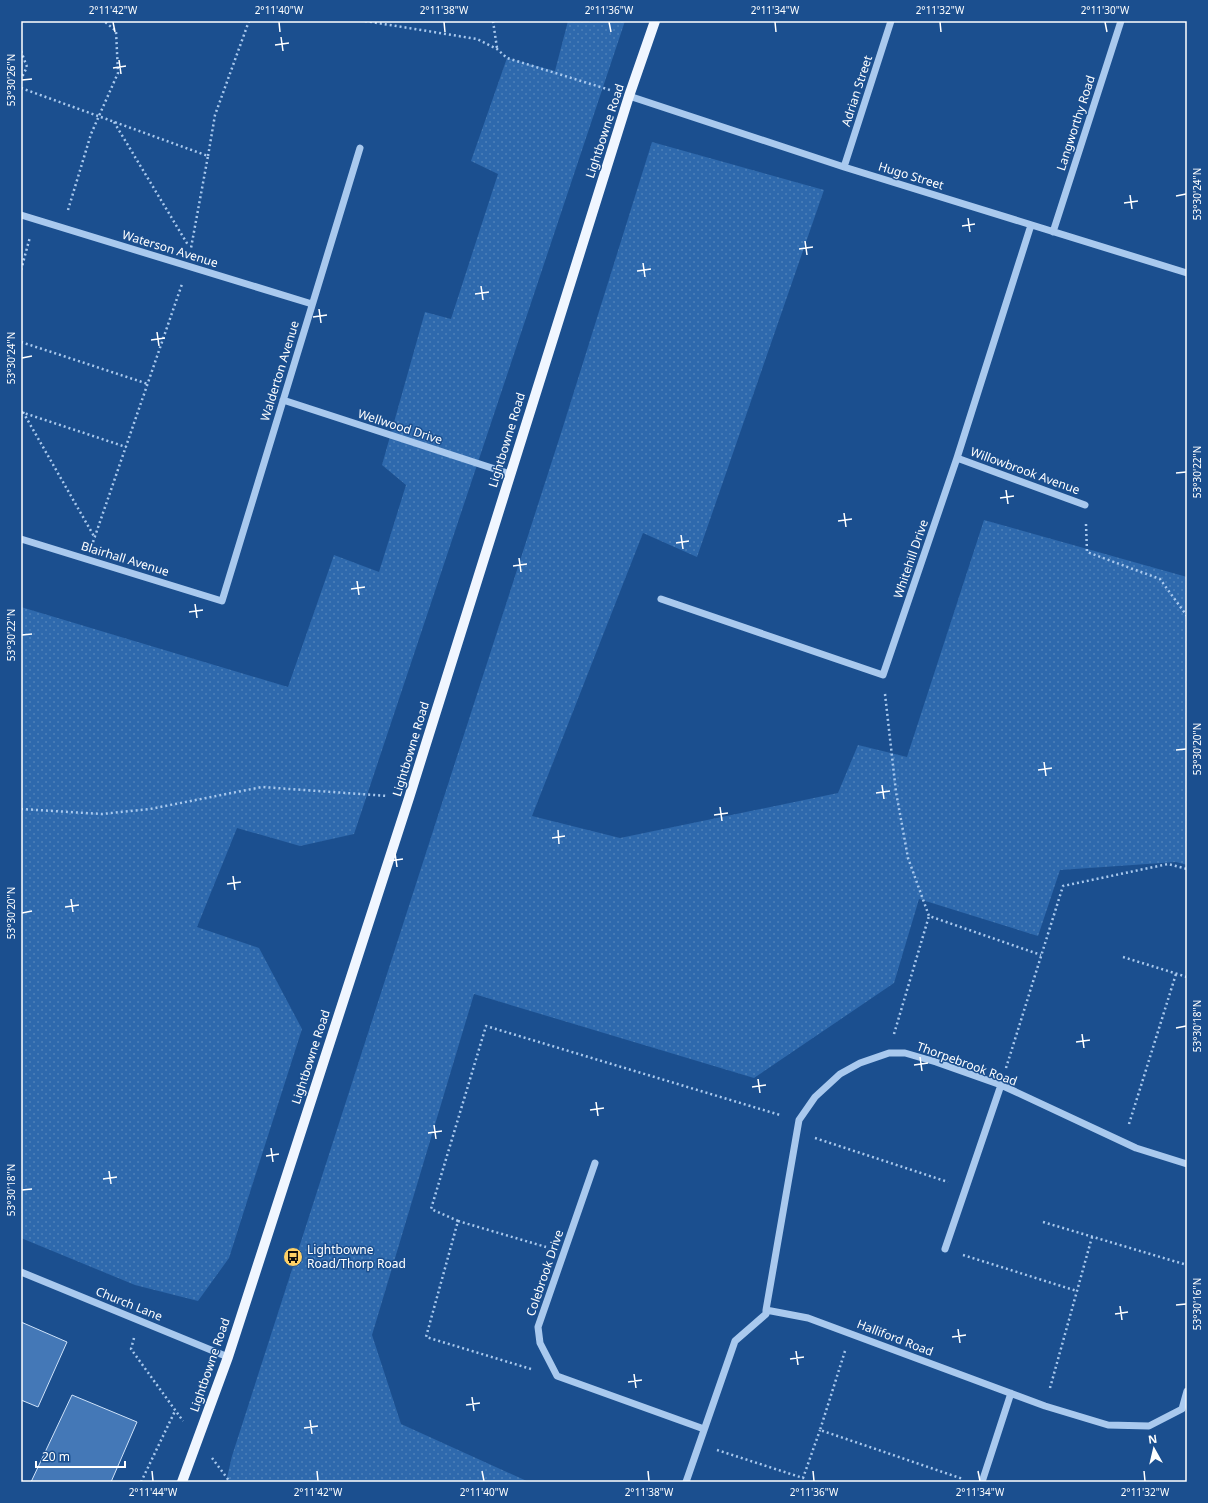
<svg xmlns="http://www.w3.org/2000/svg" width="1208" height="1503" font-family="'Noto Sans',sans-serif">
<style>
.park{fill:url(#park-dots)}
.building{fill:#4478b7;stroke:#cfe3fa}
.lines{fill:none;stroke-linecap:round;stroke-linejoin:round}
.path{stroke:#a9c9ee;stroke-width:2.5;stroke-dasharray:2 3;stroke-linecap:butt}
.minor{stroke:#a9c9ee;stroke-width:7}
.major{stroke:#f0f6ff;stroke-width:10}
.ticks{fill:none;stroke:#fff;stroke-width:1.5}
.labels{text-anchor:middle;stroke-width:3;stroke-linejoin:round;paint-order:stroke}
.street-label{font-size:12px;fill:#fff;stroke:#1b4f8f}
.poi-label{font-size:12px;fill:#fff;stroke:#1b4f8f;text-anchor:start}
.neatline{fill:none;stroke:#fff;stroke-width:1.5}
.ticks-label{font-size:10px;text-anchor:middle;fill:#fff}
</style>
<defs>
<pattern id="park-dots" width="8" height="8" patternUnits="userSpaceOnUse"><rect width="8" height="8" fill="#2e69ad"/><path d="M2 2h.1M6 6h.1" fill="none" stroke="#4d80b9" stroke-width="1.8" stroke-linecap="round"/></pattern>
</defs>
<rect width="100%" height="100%" fill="#1b4f8f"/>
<path class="park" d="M568,21H625L354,834L300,846L237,828L197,927L259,948L302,1029L229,1258L198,1301L135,1285L21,1238V607L288,687L334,555L379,572L406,485L382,465L425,312L451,319L498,174L471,161L507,58L555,71Z
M652,142L824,190L697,557L643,533L532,816L620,838L838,793L858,745L907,757L984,520L1187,577V865L1176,862L1060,870L1038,936L919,899L894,983L754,1078L474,994L372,1335L401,1424L529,1482H226L232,1456L562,430Z"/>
<path class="building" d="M21,1322L67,1342L38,1407L21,1400Z
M72,1395L137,1422L111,1482H31Z"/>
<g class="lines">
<path class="path" d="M365,21L477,39L497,49L507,58L610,90
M493,21L497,48
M21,51L27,67L21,79
M21,88L208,156L191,248
M114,122L188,245
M208,156L215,115L249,21
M68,210L91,134L118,73L116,31L104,21
M21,270L30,237
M21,342L148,384
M21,412L126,447
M23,412L95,538
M1086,524L1087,552L1160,579L1187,616
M93,542L182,284
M885,694L896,792L908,858L929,916L1041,955
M21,809L102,814L150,809L262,787L388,796
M1123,957L1187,977
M894,1034L929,916
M1006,1068L1063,886L1168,864L1187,869
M1129,1124L1176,974
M815,1138L948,1182
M458,1221L546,1247
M1043,1222L1187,1265
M963,1255L1077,1291
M134,1338L131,1349L183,1421
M845,1351L820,1430L963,1479
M531,1369L426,1337L458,1221L431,1209L486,1026L780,1115
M1050,1388L1092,1237
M717,1450L803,1478L820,1430
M212,1458L230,1482
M141,1482L175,1411"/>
<path class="minor" d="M629,96L844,167L1187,273
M844,167L891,21
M21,215L312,304
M1053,232L1121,21
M283,400L510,474
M957,458L1085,505
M21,539L222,601L360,148
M661,599L883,675L957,458L1031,225
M595,1163L538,1327L540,1343L557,1376L704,1429
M945,1249L1001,1085
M21,1272L228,1357
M766,1310L799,1120L815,1097L840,1074L860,1063L889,1053H905L936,1062L1001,1085L1136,1148L1187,1164
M686,1482L735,1341L766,1314V1310L808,1318L1045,1406L1108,1425L1149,1426L1182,1409L1187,1391
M982,1482L1011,1393"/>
<path class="major" d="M182,1482L228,1357L409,798L629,96L655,21"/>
</g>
<path class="ticks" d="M113,22L115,32M279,22L280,32M444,22L445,32M609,22L611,32M775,22L776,32M940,22L941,32M1105,22L1107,32M281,37L283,51M275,45L289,43M119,60L121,74M113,68L126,66M22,80L32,79M1130,195L1132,209M1176,196L1186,194M1124,203L1138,201M968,218L970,232M962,226L975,224M805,241L807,255M799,249L813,247M643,263L645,277M637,271L651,269M481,286L483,300M475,294L489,292M319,309L321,323M313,317L327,315M157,332L159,346M151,340L165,338M22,358L32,356M1176,473L1186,472M1006,490L1008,504M1000,498L1014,496M844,513L846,527M838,521L852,519M681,535L683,549M676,543L689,541M519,558L521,572M513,566L527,564M357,581L359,595M351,589L365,587M195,604L197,618M189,612L203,610M22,635L32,634M1176,750L1186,749M1044,762L1046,776M1038,770L1052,768M882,785L884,799M876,793L890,791M720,807L722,821M714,815L728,813M558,830L559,844M552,838L565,836M395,853L397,867M389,861L403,859M233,876L235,890M227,884L241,882M71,899L73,912M65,907L79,905M22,913L32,911M1176,1028L1186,1026M1082,1034L1084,1048M1076,1042L1090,1040M920,1057L922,1071M914,1065L928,1063M758,1079L760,1093M752,1087L766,1085M596,1102L598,1116M590,1110L604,1108M434,1125L436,1139M428,1133L442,1131M271,1148L273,1162M266,1156L279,1154M109,1171L111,1184M103,1179L117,1177M22,1190L32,1189M1176,1305L1186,1304M1120,1306L1122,1320M1115,1314L1128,1312M958,1329L960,1343M952,1337L966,1335M796,1351L798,1365M790,1359L804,1357M634,1374L636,1388M628,1382L642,1380M472,1397L474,1411M466,1405L480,1403M310,1420L312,1434M304,1428L318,1426M152,1471L153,1481M317,1471L318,1481M482,1471L484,1481M648,1471L649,1481M813,1471L814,1481M978,1471L980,1481M1144,1471L1145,1481"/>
<defs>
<g id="bus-disc" transform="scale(1)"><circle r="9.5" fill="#ffd166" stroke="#1b4f8f"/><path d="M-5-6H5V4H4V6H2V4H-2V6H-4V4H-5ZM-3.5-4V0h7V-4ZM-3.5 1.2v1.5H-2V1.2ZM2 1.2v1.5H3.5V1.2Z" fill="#111"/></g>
</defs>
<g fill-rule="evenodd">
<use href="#bus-disc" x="293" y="1257"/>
</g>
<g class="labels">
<g class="street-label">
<text transform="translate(857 91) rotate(-72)" y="4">Adrian Street</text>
<text transform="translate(1076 123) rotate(-72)" y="4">Langworthy Road</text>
<text transform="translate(605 131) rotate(-72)" y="4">Lightbowne Road</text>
<text transform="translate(911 176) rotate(17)" y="4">Hugo Street</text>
<text transform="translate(170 249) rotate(17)" y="4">Waterson Avenue</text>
<text transform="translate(280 371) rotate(-73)" y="4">Walderton Avenue</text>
<text transform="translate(400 427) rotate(18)" y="4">Wellwood Drive</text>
<text transform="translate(507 440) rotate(-73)" y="4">Lightbowne Road</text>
<text transform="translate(1025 471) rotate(20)" y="4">Willowbrook Avenue</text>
<text transform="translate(125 559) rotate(17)" y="4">Blairhall Avenue</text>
<text transform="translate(911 559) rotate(-71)" y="4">Whitehill Drive</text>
<text transform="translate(411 749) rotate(-73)" y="4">Lightbowne Road</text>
<text transform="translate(311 1057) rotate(-72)" y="4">Lightbowne Road</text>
<text transform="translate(967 1064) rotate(20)" y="4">Thorpebrook Road</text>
<text transform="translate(545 1273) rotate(-71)" y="4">Colebrook Drive</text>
<text transform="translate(129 1304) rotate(22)" y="4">Church Lane</text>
<text transform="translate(895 1338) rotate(21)" y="4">Halliford Road</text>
<text transform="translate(210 1365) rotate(-71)" y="4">Lightbowne Road</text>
</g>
<g class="poi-label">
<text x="307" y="1254">Lightbowne<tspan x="307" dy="14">Road/Thorp Road</tspan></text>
</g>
</g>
<rect width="1208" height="1503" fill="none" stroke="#1b4f8f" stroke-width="44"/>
<g transform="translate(1154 1449) rotate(352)" stroke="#1b4f8f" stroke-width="3" paint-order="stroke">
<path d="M0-3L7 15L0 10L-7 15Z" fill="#ffffff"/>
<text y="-6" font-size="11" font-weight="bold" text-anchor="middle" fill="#ffffff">N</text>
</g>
<path d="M36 1461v6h89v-6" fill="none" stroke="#ffffff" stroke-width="2"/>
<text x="42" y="1461" font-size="12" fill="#ffffff" stroke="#1b4f8f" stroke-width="3" paint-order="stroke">20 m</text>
<rect x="22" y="22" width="1164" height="1459" class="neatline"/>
<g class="ticks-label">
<text x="113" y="14">2°11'42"W</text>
<text x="279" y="14">2°11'40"W</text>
<text x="444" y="14">2°11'38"W</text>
<text x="609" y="14">2°11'36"W</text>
<text x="775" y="14">2°11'34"W</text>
<text x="940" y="14">2°11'32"W</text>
<text x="1105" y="14">2°11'30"W</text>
<text transform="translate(11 80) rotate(-90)" y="4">53°30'26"N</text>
<text transform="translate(1197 194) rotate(-90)" y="4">53°30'24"N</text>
<text transform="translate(11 358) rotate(-90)" y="4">53°30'24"N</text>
<text transform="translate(1197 472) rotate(-90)" y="4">53°30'22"N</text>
<text transform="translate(11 635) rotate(-90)" y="4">53°30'22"N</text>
<text transform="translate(1197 749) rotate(-90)" y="4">53°30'20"N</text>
<text transform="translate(11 913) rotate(-90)" y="4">53°30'20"N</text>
<text transform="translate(1197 1026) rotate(-90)" y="4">53°30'18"N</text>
<text transform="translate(11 1190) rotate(-90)" y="4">53°30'18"N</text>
<text transform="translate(1197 1304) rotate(-90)" y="4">53°30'16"N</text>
<text x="153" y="1496">2°11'44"W</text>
<text x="318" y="1496">2°11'42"W</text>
<text x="484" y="1496">2°11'40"W</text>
<text x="649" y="1496">2°11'38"W</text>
<text x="814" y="1496">2°11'36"W</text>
<text x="980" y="1496">2°11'34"W</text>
<text x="1145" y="1496">2°11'32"W</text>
</g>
</svg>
